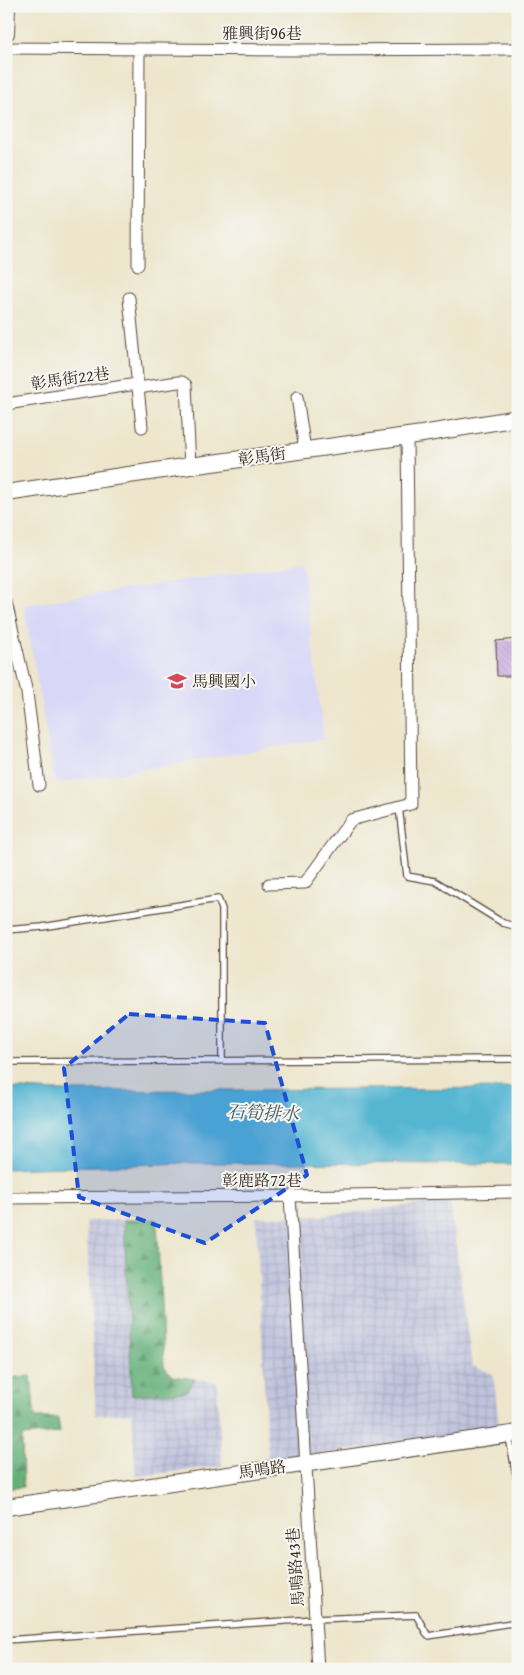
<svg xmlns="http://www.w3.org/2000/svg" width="524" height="1675" font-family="'Gentium Book Plus','Noto Serif TC',serif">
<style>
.built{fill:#d8d7f8}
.industrial{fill:url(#industrial-grid)}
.forest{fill:url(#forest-firs);stroke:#506e4c}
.water{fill:#54b6d2;stroke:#487078}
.building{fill:url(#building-back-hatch)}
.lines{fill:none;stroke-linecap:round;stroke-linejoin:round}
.lane-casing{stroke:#564638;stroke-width:8}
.street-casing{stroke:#564638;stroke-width:13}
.secondary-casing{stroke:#564638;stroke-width:18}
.lane{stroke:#fff;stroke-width:5.5}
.street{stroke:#fff;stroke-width:11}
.secondary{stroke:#fff;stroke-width:16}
.marked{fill:#1d4ed8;fill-opacity:0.2;stroke:#1d4ed8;stroke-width:4;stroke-dasharray:10 6;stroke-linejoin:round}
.labels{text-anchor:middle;stroke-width:4;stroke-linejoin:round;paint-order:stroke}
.street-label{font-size:16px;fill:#3b2a1e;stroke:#f6f6f2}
.poi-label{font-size:16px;fill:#3b2a1e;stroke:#f6f6f2;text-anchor:start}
.water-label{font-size:18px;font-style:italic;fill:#445b5d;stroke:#f6f6f2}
</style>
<defs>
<pattern id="industrial-grid" width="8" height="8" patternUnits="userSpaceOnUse" patternTransform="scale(1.25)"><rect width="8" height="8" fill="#bfc2dd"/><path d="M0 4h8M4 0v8" fill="none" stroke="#a5a7bd"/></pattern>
<pattern id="forest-firs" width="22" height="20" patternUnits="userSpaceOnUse" patternTransform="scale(1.25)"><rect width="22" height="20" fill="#66b179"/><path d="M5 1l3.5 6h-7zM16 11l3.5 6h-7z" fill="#559063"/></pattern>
<pattern id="building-back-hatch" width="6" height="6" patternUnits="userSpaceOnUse" patternTransform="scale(1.25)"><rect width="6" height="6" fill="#c29bde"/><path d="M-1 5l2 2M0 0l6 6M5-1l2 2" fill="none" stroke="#9f7fb3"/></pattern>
</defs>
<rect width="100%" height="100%" fill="#f6f6f2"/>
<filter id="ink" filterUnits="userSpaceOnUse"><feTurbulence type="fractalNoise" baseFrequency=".02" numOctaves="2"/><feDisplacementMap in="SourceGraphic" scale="10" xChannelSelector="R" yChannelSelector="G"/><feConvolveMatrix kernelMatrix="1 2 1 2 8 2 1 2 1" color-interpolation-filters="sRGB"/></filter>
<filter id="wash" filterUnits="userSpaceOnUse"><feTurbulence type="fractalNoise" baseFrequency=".0096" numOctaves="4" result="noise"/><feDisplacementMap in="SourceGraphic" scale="20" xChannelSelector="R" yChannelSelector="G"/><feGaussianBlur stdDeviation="1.12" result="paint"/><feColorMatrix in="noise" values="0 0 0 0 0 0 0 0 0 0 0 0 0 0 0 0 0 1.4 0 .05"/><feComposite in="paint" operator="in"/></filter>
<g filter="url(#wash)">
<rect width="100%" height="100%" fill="#ede6cc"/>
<path class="built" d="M302,562L324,739L55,784L24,605Z"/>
<path class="industrial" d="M450,1201L472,1366L493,1374L500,1433L268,1460L256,1217L322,1216Z
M124,1220L132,1395L186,1392L195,1379L217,1382L222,1466L136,1476L132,1413L96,1415L86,1221Z"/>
<path class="forest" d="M124,1220H157L164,1366L172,1376L195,1379L186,1392L132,1395Z
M31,1376L35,1418H58L60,1433L22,1436L23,1487L6,1489V1378Z"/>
<path class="water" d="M6,1088L56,1091L518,1088V1164L192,1163L6,1169Z"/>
<g id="blocks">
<path class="building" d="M518,639V676H497L496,641Z"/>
</g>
</g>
<g filter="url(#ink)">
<use href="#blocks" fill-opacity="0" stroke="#564638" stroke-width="1"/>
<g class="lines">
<g class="lane-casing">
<path id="lane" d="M399,807L407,876L435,881L503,923L518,927
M6,930L42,927L218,899L222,909V1060
M6,1062L518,1059
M509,1437L518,1486
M6,1640L315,1619L416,1615L428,1636L518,1622"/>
</g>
<g class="street-casing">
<path id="street" d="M6,48L299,50L518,49
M138,265L139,49
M129,298L142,427
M138,388L178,382H182L186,385L190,466
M297,397L305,450
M6,404L137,384
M6,602L27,693L39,785
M269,884L305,883L351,820L411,804L407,436
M290,1196L318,1669
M6,1198L290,1196L518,1192"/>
</g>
<g class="secondary-casing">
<path id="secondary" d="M6,33L7,6
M6,493L190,466L422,434L518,418
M6,1507L518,1433"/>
</g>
<use href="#lane" class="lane"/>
<use href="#street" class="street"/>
<use href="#secondary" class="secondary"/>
</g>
</g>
<path class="marked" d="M129,1014L265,1023L307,1175L205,1243L79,1197L64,1068Z"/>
<defs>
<g id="school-bare" transform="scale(1.5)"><path d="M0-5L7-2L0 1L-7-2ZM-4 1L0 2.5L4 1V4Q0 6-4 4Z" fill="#d1495b" stroke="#f6f6f2" stroke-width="2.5" paint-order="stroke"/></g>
</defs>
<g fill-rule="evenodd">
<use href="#school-bare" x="177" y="681"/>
</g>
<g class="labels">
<g class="street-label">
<text x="262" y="39">雅興街96巷</text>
<text transform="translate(70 378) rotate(-8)" y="6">彰馬街22巷</text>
<text transform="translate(262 456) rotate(-8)" y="6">彰馬街</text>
<text x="262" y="1186">彰鹿路72巷</text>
<text transform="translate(262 1469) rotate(-8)" y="6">馬鳴路</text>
<text transform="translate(295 1567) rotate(-94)" y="6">馬鳴路43巷</text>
</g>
<g class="poi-label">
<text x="192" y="687">馬興國小</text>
</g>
<g class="water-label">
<text transform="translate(263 1113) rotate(2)" y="6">石筍排水</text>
</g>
</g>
<rect width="524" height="1675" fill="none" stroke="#f6f6f2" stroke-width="25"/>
</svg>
